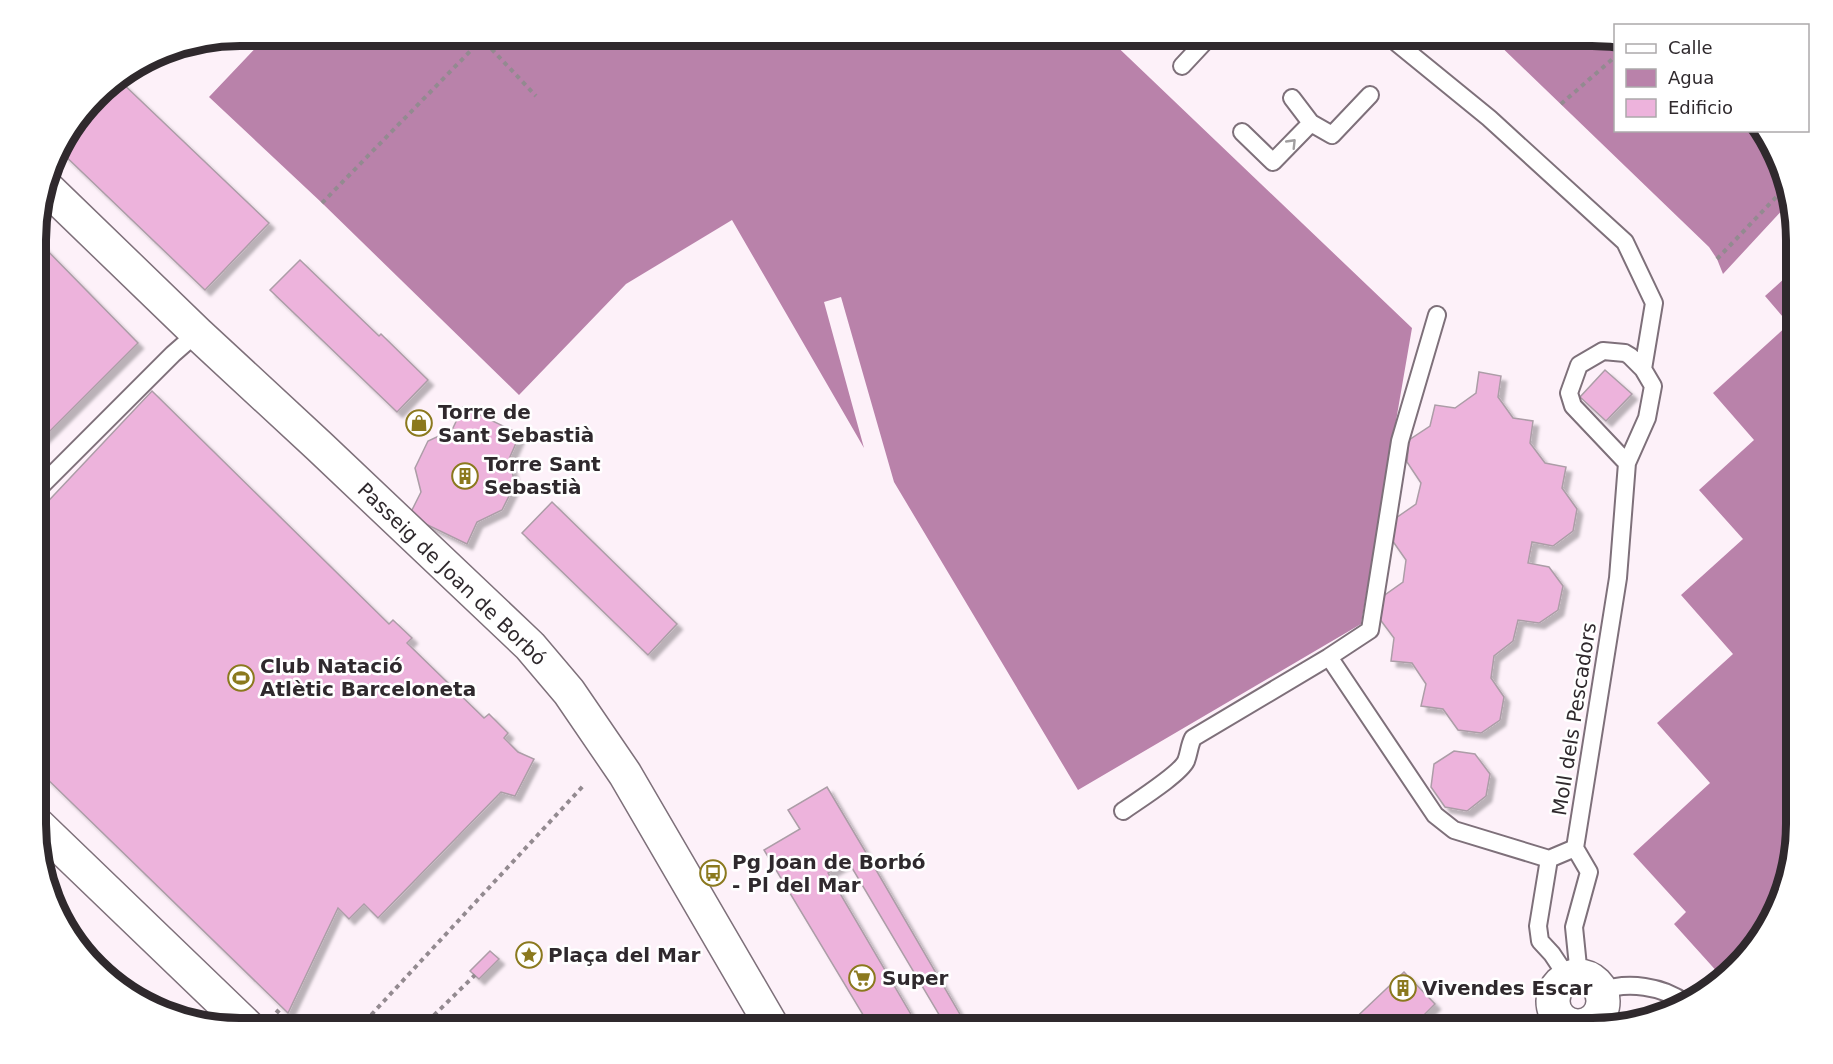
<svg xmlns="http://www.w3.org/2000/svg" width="1833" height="1064" font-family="'DejaVu Sans',sans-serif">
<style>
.water{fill:#b982aa}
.building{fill:#edb3dc;stroke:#ac9da7;stroke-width:1.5;filter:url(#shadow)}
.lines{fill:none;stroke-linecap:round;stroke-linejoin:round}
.lane-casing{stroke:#7e707a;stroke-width:20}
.street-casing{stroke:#7e707a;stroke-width:36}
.path{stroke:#938a90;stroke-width:4;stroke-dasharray:4.5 4.5;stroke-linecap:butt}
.lane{stroke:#fff;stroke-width:16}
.street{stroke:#fff;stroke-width:33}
.oneway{stroke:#a19fa0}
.labels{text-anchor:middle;stroke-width:5;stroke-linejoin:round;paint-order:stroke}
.poi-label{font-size:20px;font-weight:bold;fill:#2f292d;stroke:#fff;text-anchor:start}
.street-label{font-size:20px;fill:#2f292d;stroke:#fff}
.rim{fill:none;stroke:#2f292d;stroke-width:8}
</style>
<defs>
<filter id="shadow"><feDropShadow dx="5.5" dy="5.5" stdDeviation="1.5" flood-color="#0004"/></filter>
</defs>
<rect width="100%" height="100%" fill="#fdf1f9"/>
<path class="water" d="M267,36H1106L1412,328L1361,624L1078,790L894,482L841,297L824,302L864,448L732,220L626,284L519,395L322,203L209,97Z
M1490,36H1593L1615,42L1616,130L1764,131L1791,212L1786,206L1723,274L1717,259L1709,247Z
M1797,267V836L1769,926L1720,975L1674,924L1686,912L1633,854L1710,783L1657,723L1733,654L1681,595L1743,539L1699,490L1754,440L1713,393L1789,324L1765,296Z"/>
<path class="building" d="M118,79L269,223L205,290L58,149L105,87Z
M38,241L138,343L38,443Z
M300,260L379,336L381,334L428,380L397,412L270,290Z
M1605,370L1632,394L1606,421L1580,397Z
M1479,372L1501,376L1498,397L1513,418L1533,421L1530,443L1545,463L1566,467L1562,488L1577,509L1573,531L1553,546L1532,542L1528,563L1549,567L1563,586L1558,610L1539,623L1518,620L1513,641L1494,656L1491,678L1504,697L1500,720L1481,733L1458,730L1443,709L1421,706L1426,684L1412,663L1391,661L1394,638L1379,618L1382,597L1403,582L1406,560L1392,540L1396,518L1416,504L1421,483L1407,462L1409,440L1430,426L1435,405L1455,408L1476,393Z
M152,391L389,624L393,620L412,638L407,643L484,718L489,714L508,733L504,738L518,752L534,759L515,796L501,792L378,918L364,904L349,919L338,908L288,1013L38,770V512Z
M463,407L520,434L509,459L515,484L502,510L477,522L467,544L409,516L421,492L415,468L428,441L452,430Z
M552,502L677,624L648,655L522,533Z
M1454,751L1475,754L1490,774L1486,796L1467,811L1445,807L1431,787L1434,764Z
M827,787L865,851L968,1028H947L848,861L828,873L919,1028H871L764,850L800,829L788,810Z
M490,951L499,959L479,979L470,971Z
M1404,972L1435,1004L1421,1018L1431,1028H1345Z"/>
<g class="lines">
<g class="lane-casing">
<path id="lane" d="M1397,43L1489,118L1625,242L1654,303L1643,369
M1182,66L1210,36
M1292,98L1311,123L1332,135L1370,95
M1242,132L1273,162L1311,123
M38,489L173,354L197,333
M1329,657L1435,815L1454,830L1549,859L1575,848
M1123,811C1137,801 1180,774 1186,761C1189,754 1189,746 1193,738L1329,657L1370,630L1400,441L1437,315
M1549,859L1538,926L1540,941L1552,954L1568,978
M1579,976L1574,927L1589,872L1575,848L1618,578L1627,463L1647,418L1653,386L1643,369L1630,356L1625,353L1603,351L1579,365L1569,393L1573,406L1627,463
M1601,991C1627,981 1663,986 1685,1003"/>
</g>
<g class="street-casing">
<path id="street" d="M46,187L197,333L319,446L530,646L569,692L625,774L773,1028
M38,825L249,1028
M1553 1001a25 25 0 1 1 50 0a25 25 0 1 1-50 0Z"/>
</g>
<path class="path" d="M1561,104L1616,56
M322,203L482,39L536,96
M1717,259L1784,189
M38,786L47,795
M276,1010L285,1018L281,1025
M359,1028L584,785
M421,1028L475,975"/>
<use href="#lane" class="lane"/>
<use href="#street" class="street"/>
</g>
<defs><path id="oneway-chevron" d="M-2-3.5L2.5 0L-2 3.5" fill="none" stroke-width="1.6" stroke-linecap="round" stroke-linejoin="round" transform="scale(1.5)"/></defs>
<use class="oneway" href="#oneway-chevron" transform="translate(1292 143) rotate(-46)"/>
<defs>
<g id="shop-ring" transform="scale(1.35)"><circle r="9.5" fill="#fff" stroke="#8b791e" stroke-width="1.5"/><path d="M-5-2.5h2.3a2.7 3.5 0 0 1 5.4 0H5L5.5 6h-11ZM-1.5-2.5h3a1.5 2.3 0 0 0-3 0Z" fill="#8b791e"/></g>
<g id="building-ring" transform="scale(1.35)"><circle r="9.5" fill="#fff" stroke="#8b791e" stroke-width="1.5"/><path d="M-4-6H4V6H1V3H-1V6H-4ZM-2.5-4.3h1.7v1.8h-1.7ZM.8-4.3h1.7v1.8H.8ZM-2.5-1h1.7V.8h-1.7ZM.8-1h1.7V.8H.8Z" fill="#8b791e"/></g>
<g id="stadium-ring" transform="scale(1.35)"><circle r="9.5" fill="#fff" stroke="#8b791e" stroke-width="1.5"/><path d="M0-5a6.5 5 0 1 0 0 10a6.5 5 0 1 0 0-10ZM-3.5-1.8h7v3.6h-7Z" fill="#8b791e"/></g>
<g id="bus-ring" transform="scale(1.35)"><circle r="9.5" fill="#fff" stroke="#8b791e" stroke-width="1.5"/><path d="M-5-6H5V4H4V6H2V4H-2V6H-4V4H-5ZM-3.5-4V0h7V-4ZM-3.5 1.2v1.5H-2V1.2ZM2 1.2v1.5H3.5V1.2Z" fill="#8b791e"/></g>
<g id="sight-ring" transform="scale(1.35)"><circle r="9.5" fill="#fff" stroke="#8b791e" stroke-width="1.5"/><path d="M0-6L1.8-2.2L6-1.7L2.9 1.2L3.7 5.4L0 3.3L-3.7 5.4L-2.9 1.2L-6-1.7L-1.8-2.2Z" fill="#8b791e"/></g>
<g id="supermarket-ring" transform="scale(1.35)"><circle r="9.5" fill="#fff" stroke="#8b791e" stroke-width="1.5"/><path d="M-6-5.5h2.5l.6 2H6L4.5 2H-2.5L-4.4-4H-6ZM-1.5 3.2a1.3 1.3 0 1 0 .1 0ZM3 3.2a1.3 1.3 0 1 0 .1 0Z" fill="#8b791e"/></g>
</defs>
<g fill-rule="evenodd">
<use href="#shop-ring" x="419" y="423"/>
<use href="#building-ring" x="465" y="476"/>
<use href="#stadium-ring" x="241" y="678"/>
<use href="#bus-ring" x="713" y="873"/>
<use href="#sight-ring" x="529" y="955"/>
<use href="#supermarket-ring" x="862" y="978"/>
<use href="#building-ring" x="1403" y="988"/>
</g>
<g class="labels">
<g class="poi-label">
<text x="438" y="419">Torre de<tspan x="438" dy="23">Sant Sebastià</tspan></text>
<text x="484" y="471">Torre Sant<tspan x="484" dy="23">Sebastià</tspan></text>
<text x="260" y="673">Club Natació<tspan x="260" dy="23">Atlètic Barceloneta</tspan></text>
<text x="732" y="869">Pg Joan de Borbó<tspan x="732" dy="23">- Pl del Mar</tspan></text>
<text x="548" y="962">Plaça del Mar</text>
<text x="882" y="985">Super</text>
<text x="1422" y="995">Vivendes Escar</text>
</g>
<g class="street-label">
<text transform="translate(452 574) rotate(44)" y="7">Passeig de Joan de Borbó</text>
<text transform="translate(1574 719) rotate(-81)" y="7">Moll dels Pescadors</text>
</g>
</g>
<path d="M0 0H1833V1064H0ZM240 46H1592A194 194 0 0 1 1786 240V824A194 194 0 0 1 1592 1018H240A194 194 0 0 1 46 824V240A194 194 0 0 1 240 46Z" fill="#fff" fill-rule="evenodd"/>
<path class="rim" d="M240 46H1592A194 194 0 0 1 1786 240V824A194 194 0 0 1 1592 1018H240A194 194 0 0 1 46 824V240A194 194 0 0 1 240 46Z"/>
<rect x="1614" y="24" width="195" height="108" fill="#ffffff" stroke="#aca9ab" stroke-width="1.5"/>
<rect x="1626" y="44" width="30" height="9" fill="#ffffff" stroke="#aca9ab" stroke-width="1.5"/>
<text x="1668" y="54" font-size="18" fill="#2f292d">Calle</text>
<rect x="1626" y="69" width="30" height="18" fill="#b982aa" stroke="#aca9ab" stroke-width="1.5"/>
<text x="1668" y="84" font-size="18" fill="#2f292d">Agua</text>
<rect x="1626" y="99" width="30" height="18" fill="#edb3dc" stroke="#aca9ab" stroke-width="1.5"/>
<text x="1668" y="114" font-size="18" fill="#2f292d">Edificio</text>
</svg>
